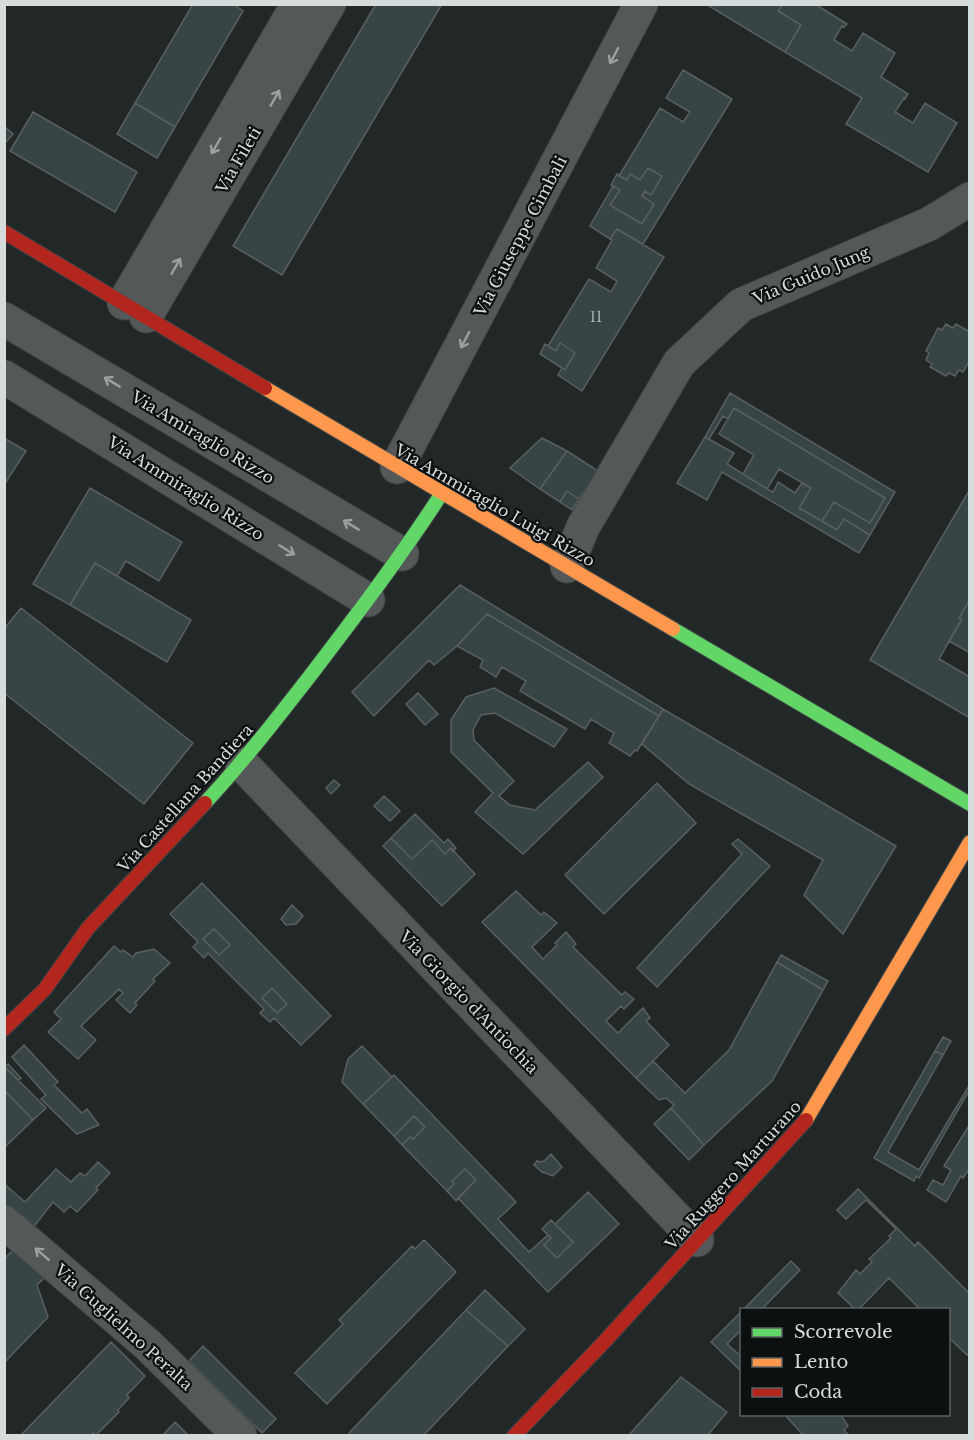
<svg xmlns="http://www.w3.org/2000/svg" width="974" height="1440" font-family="'Libre Baskerville',serif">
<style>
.building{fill:#374546;stroke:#5b5f5f;stroke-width:1.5;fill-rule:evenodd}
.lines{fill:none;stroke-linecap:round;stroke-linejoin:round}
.street-casing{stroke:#404445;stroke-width:35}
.fast-casing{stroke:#404445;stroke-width:16}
.slow-casing{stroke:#404445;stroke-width:16}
.jam-casing{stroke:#404445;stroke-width:16}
.street{stroke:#555859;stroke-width:33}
.fast{stroke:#63d668;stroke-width:14}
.slow{stroke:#ff974d;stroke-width:14}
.jam{stroke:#b3261e;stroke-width:14}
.oneway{stroke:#9ca0a1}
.labels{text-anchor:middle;stroke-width:4.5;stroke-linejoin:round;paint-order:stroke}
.number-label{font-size:14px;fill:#aeb6b6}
.street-label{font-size:16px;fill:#d6dbdc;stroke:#0d1011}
</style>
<rect width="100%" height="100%" fill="#222727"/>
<path class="building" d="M193,4H233L243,11L175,127L135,103Z
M376,4H442L282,275L233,246Z
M710,4H783L778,11L801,25L785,52L709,6Z
M783,4H815L847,24L844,27L842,26L834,40L852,51L863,33L895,53L881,77L908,94L905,99L904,98L895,112L913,123L925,103L957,123L928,172L846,124L862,98L785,52L801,25L778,11Z
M683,70L732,99L643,244L617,229L610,239L590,226L613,186L620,190L610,205L642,224L654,204L642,196L645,191L651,195L662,176L648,168L640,180L630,174L627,180L619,176L660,108L683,122L690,112L666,98Z
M135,103L175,127L157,158L117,134Z
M33,112L137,172L115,212L10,151Z
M4,126L13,134L4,144Z
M648,168L662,176L651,195L645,191L642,196L654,204L642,224L610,205L620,190L611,185L617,174L627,180L630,174L640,180Z
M617,229L664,257L582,391L558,375L562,368L565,370L575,353L560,343L556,351L548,346L589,279L611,292L617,281L596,268L612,240L610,239Z
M946,324L953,328L956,324L970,332V360L963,372L959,370L955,376L949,373L946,376L930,367L932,364L926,360L929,353L926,351L938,328L942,330Z
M560,343L575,353L565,370L540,354L545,344L556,351Z
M730,393L895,492L870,535L844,519L837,530L822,521L834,502L870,523L885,498L734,408L728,419L723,416L709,439L705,437Z
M734,408L885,498L870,523L834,502L822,521L799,508L811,488L779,469L767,489L743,474L754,455L719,434Z
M705,437L734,453L727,464L767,489L773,492L778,482L795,493L802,483L811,488L799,508L837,530L844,519L870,535L859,553L722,472L707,500L677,483Z
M4,438L26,451L4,485Z
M542,438L567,451L540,489L510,468Z
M567,451L598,471L579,499L567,491L560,502L540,489Z
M90,488L182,542L159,581L126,561L117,576L95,563L70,605L33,584Z
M970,489V599L959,618L962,619L939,659L970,677V718L870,660Z
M567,491L579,499L572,510L560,502Z
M95,563L191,620L167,662L70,605Z
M460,585L663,709L659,716L487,614L457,646L434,665L429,660L374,716L352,692Z
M970,599V653L949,641L962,619L959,618Z
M21,608L193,743L144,804L4,693V629Z
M487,614L659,716L637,751L635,750L630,756L609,743L614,733L591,719L585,729L520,691L526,681L502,667L496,677L480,667L483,660L457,646Z
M494,688L567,729L554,747L495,713L481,715L473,730L474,740L514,781L499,796L510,805L535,810L588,762L603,777L523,854L475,812L493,793L451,752V720L466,697Z
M418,693L438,714L425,725L406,704Z
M663,709L896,846L843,934L804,895L823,860L689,784L642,744Z
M334,780L340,785L331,794L326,788Z
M657,783L696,823L604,914L565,875Z
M384,796L400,811L390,821L374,806Z
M415,814L444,843L448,839L456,848L453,851L451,848L445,854L432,840L412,859L391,838Z
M391,838L412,859L432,840L445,854L451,848L475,874L442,906L383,846Z
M738,839L770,866L657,987L637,968L742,854L732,844Z
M202,883L331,1016L301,1045L274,1018L270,1022L260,1013L264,1009L208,953L204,958L193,947L198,942L170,914ZM214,929L230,945L219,955L203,939ZM272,988L287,1004L277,1013L262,998Z
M516,891L541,915L544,912L557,923L532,947L543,959L557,945L555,943L566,932L576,944L573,947L622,995L625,992L634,999L624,1009L621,1006L606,1021L618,1033L643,1008L650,1018L646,1021L669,1045L636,1078L482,922Z
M292,905L303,916L296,924L286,925L281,919Z
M214,929L230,945L219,955L203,939Z
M114,946L121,952L123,950L133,957L136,953L154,949L170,963L153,979L155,981L135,1003L137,1005L130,1013L116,1000L123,993L119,989L81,1026L96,1040L78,1059L48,1032L61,1019L54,1012Z
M781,955L828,981L823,990L777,962Z
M777,962L823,990L772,1081L704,1145L671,1108L674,1105L666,1098L659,1100L636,1078L653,1061L685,1093L729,1050Z
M272,988L287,1004L277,1013L262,998Z
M943,1037L951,1041L943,1055L935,1051Z
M24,1045L58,1082L54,1085L82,1113L87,1109L99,1125L77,1134L41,1099L46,1095L12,1057Z
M362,1046L392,1077L363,1104L342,1082L348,1059Z
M935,1051L943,1055L888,1152L919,1170L970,1084V1089L919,1178L916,1176L914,1181L874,1158Z
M8,1064L21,1078L18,1080L5,1067Z
M5,1067L46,1108L33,1120L4,1090Z
M394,1075L516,1202L498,1219L529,1252L548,1235L551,1238L544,1245L557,1258L573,1242L555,1224L588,1192L619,1224L548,1292L458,1198L476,1180L465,1169L452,1181L454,1184L447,1191L402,1145L410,1137L413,1139L425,1127L414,1116L394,1136L363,1104Z
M4,1090L33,1120L6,1146L4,1144Z
M671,1108L704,1145L689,1160L654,1124Z
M414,1116L425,1127L413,1139L410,1137L402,1145L394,1136Z
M970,1124V1168L963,1178L961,1176L946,1202L927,1190L933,1180L943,1185L951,1170L944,1166Z
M551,1154L562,1167L553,1176L542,1172L534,1165L537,1161L540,1162L544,1161Z
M98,1162L110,1173L96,1188L98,1190L77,1212L70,1206L64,1212L53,1202L32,1229L4,1204V1184L25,1202L56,1169L71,1182L80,1173L85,1176Z
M465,1169L476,1180L456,1201L447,1191L454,1184L452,1181Z
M858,1189L915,1246L918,1242L970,1294V1352L967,1355L948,1337V1310H921L889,1278L858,1310H856L838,1293L856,1270L860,1274L872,1262L869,1259L891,1238L889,1236L896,1229L866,1200L846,1219L837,1210Z
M551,1220L573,1242L557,1258L544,1245L551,1238L542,1229Z
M424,1240L456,1272L327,1404L295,1373L343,1324L339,1320L412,1246L415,1249Z
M21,1242L51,1271L37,1285L48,1317L4,1363V1259Z
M791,1261L800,1270L761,1310H743Z
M485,1290L525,1329L508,1346L466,1310Z
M466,1310L508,1346L423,1436H352L349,1433Z
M742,1311V1329L727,1344L742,1357V1372L711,1342Z
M111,1342L145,1376L127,1395L129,1398L118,1410L119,1412L96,1435L93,1433L91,1436H20Z
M203,1346L276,1419L262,1433L189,1361Z
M681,1377L727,1412L707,1436H628Z
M784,1414H840L848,1426L844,1430L849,1436H804Z
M175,1422L189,1436H162Z"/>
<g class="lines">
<g class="street-casing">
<path id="street" d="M124,303L298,4
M146,316L329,4
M4,319L402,554
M4,377L368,600
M397,467L641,4
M567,566L583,527L679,363L741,305L929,224L970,199
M242,764L697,1240
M4,1222L148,1345L240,1436"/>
</g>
<g class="fast-casing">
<path id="fast" d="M673,629L970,804
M205,803C244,761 278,717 313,672C358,613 402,555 442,493"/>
</g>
<g class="slow-casing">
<path id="slow" d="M265,388L673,629
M806,1120L970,842"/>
</g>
<g class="jam-casing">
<path id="jam" d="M4,232L265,388
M4,1029L45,989L88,928L205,803
M514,1436L605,1341L806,1120"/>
</g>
<use href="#street" class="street"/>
<use href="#fast" class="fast"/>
<use href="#slow" class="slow"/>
<use href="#jam" class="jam"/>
</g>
<defs><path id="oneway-shaft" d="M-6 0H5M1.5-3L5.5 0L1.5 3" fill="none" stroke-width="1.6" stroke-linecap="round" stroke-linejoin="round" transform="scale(1.5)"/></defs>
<g class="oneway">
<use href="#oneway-shaft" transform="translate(614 56) rotate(118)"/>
<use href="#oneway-shaft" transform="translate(275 98) rotate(-60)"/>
<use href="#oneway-shaft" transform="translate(216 146) rotate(120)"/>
<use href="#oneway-shaft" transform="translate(176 266) rotate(-60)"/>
<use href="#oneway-shaft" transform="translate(465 340) rotate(118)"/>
<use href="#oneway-shaft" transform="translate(112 382) rotate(-149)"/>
<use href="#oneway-shaft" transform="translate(351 525) rotate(-149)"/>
<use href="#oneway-shaft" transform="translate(287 550) rotate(32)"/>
<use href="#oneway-shaft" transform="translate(42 1254) rotate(-139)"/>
</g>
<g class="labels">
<g class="number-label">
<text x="596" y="322">11</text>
</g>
<g class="street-label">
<text transform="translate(238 160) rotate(-60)" y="6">Via Fileti</text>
<text transform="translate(520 236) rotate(-62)" y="6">Via Giuseppe Cimbali</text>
<text transform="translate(811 275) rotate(-23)" y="6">Via Guido Jung</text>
<text transform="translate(203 437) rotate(31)" y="6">Via Amiraglio Rizzo</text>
<text transform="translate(186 488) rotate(32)" y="6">Via Ammiraglio Rizzo</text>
<text transform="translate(495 505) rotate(30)" y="6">Via Ammiraglio Luigi Rizzo</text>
<text transform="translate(185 798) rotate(-48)" y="6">Via Castellana Bandiera</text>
<text transform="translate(469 1002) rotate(46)" y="6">Via Giorgio d'Antiochia</text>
<text transform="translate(733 1175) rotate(-48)" y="6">Via Ruggero Marturano</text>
<text transform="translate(124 1327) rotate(42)" y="6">Via Guglielmo Peralta</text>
</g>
</g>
<rect width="974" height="1440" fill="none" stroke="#d6dbdc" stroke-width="12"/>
<rect x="740" y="1308" width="210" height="108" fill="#0d1011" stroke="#5d6162" stroke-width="1.5"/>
<rect x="752" y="1328" width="30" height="9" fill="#63d668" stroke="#5d6162" stroke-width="1.5"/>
<text x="794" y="1338" font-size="18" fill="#d6dbdc">Scorrevole</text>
<rect x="752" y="1358" width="30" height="9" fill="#ff974d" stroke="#5d6162" stroke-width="1.5"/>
<text x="794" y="1368" font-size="18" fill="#d6dbdc">Lento</text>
<rect x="752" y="1388" width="30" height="9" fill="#b3261e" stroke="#5d6162" stroke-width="1.5"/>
<text x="794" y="1398" font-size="18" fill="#d6dbdc">Coda</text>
</svg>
